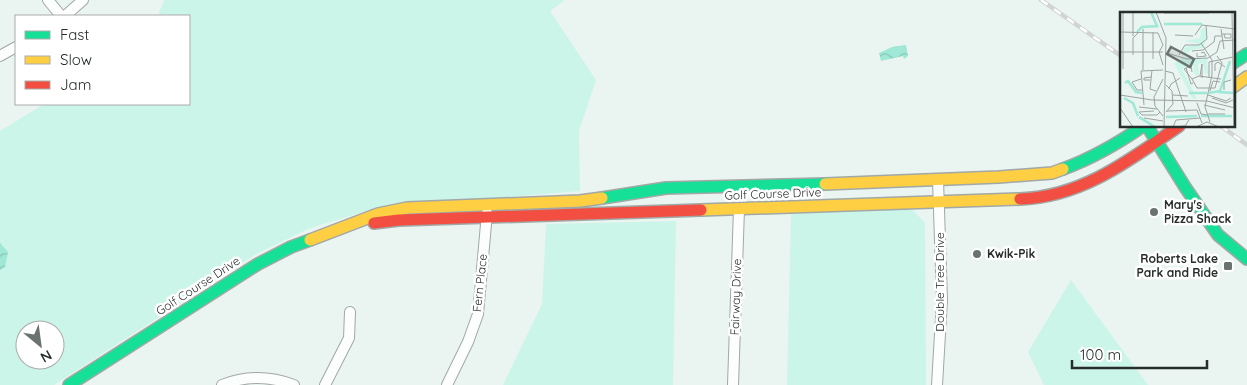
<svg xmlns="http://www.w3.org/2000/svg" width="1247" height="385" font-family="Quicksand,sans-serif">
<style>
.green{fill:#ccf5e9;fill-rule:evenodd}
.water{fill:url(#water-waves)}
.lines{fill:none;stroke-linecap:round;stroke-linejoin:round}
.street-casing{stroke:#a1a8a6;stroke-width:12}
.fast-casing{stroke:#a1a8a6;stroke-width:14}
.slow-casing{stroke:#a1a8a6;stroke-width:14}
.jam-casing{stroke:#a1a8a6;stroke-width:14}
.street{stroke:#fcfdfd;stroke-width:10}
.fast{stroke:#16e098;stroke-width:11}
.slow{stroke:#ffcf43;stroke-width:11}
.jam{stroke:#f24e42;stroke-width:11}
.rail-casing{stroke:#d0d4d2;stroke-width:4.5}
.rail{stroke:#fff;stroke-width:2.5;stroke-dasharray:8;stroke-linecap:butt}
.poi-dot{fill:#6b7370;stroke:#fff;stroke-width:2}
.labels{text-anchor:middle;stroke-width:5;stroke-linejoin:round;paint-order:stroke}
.street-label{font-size:12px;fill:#272d2b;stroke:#fff}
.poi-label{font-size:12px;font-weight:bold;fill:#272d2b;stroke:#fff;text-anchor:start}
.inset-river{fill:none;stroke:#9ee8d5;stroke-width:2.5}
.inset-road{fill:none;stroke:#9ca4a2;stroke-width:1}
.view{fill:#6b7370;fill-opacity:0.15;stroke:#6b7370;stroke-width:2.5}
.inset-edge{fill:none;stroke:#272d2b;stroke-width:2.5}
</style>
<defs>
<pattern id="water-waves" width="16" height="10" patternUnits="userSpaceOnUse" patternTransform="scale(1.25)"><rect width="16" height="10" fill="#9ee8d5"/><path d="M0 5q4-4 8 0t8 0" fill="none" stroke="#88c7b7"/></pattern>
</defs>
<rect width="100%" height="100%" fill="#eaf4f1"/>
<path class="green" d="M164,0H565L550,11L596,80L579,131L580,191L372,209L308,229L258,253L54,385H0V131L44,104H189V16H158ZM25,330H55V360H25Z
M911,208L925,223L926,385H787L791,214Z
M676,221L673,385H503L542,304L546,224Z
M1071,280L1148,385H1044L1028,352Z"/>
<path class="water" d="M906,45L908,56L904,59L903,56L881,61L879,53L892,47Z
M0,243L8,252L5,267L0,270Z"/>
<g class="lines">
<g class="street-casing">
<path id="street" d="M48,0L61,16
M65,16L83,0
M0,56L16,47
M222,385C247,375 270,376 294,385
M325,385L349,338L350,312
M447,385L468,342L478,314L487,213
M733,385L739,209
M937,385L942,300L938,180"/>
</g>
<g class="fast-casing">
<path id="fast" d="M1233,63L1247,54
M1147,126L1185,187L1218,235L1247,259
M1063,169C1093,158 1117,144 1143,126
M602,198L666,188L825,184
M69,385L258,264L291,247L310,240"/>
</g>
<g class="slow-casing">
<path id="slow" d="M1233,87L1247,77
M825,184L999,177L1052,173L1063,169
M701,210L1020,199
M310,240L378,214L407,208L580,201L602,198"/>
</g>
<g class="jam-casing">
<path id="jam" d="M1020,199C1082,197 1130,160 1179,126
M374,223L399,220L701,210"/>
</g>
<use href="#street" class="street"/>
<use href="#fast" class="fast"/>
<use href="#slow" class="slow"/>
<use href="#jam" class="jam"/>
<g class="rail-casing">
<path id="rail" d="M1041,0L1121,56
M1221,126L1247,145"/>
</g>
<use href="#rail" class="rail"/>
</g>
<g class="poi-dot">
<circle cx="1154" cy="212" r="5"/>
<circle cx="977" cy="254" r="5"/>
<rect x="1223" y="261" width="10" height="10" rx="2.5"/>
</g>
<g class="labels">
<g class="street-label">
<text transform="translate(773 194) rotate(-2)" y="4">Golf Course Drive</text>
<text transform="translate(940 282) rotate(-90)" y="4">Double Tree Drive</text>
<text transform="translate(480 283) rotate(-84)" y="4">Fern Place</text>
<text transform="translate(198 286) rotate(-33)" y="4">Golf Course Drive</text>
<text transform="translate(736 297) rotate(-88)" y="4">Fairway Drive</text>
</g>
<g class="poi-label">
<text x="1164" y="209">Mary's<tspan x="1164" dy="14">Pizza Shack</tspan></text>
<text x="987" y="258">Kwik-Pik</text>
<text x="1218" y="263" text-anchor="end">Roberts Lake<tspan x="1218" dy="14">Park and Ride</tspan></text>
</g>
</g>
<g transform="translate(1120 12)">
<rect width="115" height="115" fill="#eaf4f1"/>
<path d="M85,15L87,25L83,36L71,38L62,45L87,46L88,62H85L83,51L78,52L79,63H75L73,52L62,57L77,87H73L54,51L60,49L65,35L80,32L64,29L80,26L81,17Z" fill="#ccf5e9"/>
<path class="inset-river" d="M44,12H82M17,20L22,15L37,14L31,0M5,71L8,69L16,80L22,81M98,80L115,81M69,81H87M89,81L100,79L110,49M4,86L13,91L18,104M81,104H112M19,105L35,115M46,105L77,104"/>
<path class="inset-road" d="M13,0V24M36,0L46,26L44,115M112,0L114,115M44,1H89M101,17L104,37M0,20L38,21L43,33L39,40H33M33,20V47M102,22H111V26H105L104,22M55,23L73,24M75,23L82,13L115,17M81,31L92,48V63L85,95L90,110M72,39L83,38L94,30L95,24H102M0,40H34M47,41L67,47L88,46L97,40L100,29L115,28M77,41V45L86,44L84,40L81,41M13,43V26L18,21M59,43L65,33H79L87,27L86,13M89,50L113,45M89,50V66M43,53L39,40H43M66,56L71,72L73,71M3,57V0M23,58V17M32,58L30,77L36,79M45,59L53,61L66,100M95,59V52L98,50L105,55M80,64L82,52V66M21,67L12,70L17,78H23M43,67L34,85L35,94L43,104M72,67L77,76H95L102,51L97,44M72,67L79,64L101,67M72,67L64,57L71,54L72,60M30,68H24V66L31,65M46,73L52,79L53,92L46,100M49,77L51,72L60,66M104,78V70L111,68M90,79L93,69L100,70M0,83L32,88L87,89L115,96M53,83L68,84M88,83L106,89L111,86M92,86L106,91L113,88M77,91L81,102L87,103M24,93L21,59L43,58M84,93L105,98M19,95L37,97M0,96L13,115M47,99L77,98L82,111M19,100L22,103H37L40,100M19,100L34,99M88,102H105M24,106L43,109M52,115L65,114L69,108M53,115L56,108L80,106M76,115L87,110L99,115"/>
<path class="view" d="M51,35L74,47L70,55L47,42Z"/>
<rect width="115" height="115" class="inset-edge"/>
</g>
<rect x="15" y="15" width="175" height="90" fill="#ffffff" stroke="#a9abaa"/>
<rect x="25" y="31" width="25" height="8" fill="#16e098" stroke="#a9abaa"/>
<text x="60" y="40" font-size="15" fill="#272d2b">Fast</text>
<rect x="25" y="56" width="25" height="8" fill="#ffcf43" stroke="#a9abaa"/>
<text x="60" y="65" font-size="15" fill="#272d2b">Slow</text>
<rect x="25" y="81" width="25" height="8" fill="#f24e42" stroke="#a9abaa"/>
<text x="60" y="90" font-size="15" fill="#272d2b">Jam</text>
<g transform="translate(40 345) rotate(151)"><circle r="24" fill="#ffffff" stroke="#a9abaa"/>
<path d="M0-4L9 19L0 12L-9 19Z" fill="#6b7370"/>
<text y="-8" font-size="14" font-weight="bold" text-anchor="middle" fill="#272d2b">N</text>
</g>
<path d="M1072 360v8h135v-8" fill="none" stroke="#272d2b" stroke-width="2.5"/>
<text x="1080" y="360" font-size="15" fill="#272d2b" stroke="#ffffff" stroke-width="4" paint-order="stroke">100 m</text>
</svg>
